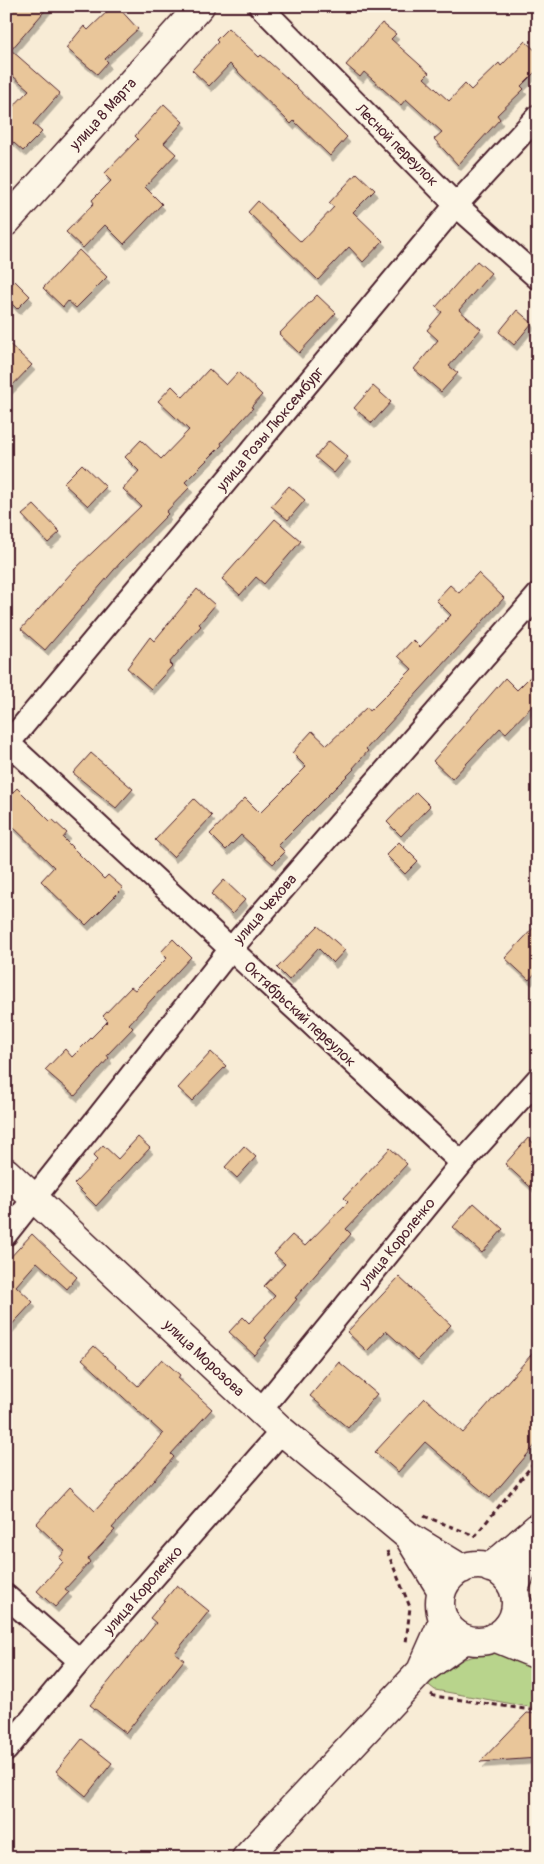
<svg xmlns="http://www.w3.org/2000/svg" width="544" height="1864" font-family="Pangolin,sans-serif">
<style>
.green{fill:#b8d48c;stroke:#817a5c}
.building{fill:#e9c69a;stroke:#4a1f2b;filter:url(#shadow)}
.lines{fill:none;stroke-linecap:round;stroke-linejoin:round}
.street-casing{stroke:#4a1f2b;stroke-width:26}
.secondary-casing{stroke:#4a1f2b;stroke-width:31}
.path{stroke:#4a1f2b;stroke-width:3;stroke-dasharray:5 4;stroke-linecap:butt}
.street{stroke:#fcf5e5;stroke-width:22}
.secondary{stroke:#fcf5e5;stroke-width:28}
.labels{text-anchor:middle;stroke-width:4.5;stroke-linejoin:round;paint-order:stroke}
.street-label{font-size:15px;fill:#4a1f2b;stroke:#fcf5e5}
</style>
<defs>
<filter id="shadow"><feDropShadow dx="3" dy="5.5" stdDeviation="0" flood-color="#0004"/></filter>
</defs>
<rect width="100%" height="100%" fill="#f8ecd6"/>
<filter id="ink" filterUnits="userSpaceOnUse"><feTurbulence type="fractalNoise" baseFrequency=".02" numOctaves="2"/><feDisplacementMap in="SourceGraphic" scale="10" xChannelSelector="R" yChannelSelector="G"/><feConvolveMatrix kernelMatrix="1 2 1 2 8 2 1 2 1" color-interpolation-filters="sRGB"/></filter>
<g filter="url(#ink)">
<path class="green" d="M538,1559V1606L534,1582Z
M505,1653L538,1669V1706L535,1708L435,1690L425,1682C451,1660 472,1654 505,1653Z"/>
<path class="building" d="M6,6H49L11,50L60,93L33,124L42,132L23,151L6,136V114L29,90L6,70Z
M113,6H117L138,29L105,59L108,62L97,74L66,48L84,26L88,30Z
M382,23L396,34L391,39L429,73L424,78L449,101L465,84L471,90L499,63L501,66L525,41L538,53V69L521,86L524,89L497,115L500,119L458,165L434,139L442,132L406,99L401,105L364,72L360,77L346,65Z
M228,28L259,57L261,55L288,79L347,137L330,156L294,121L291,124L230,64L209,86L192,70L218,42L216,40Z
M164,104L183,122L164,143L176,154L145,187L162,204L124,244L105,225L83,248L66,232L94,203L92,200L111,181L104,174L138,139L135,136Z
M357,173L375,190L353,212L383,241L363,262L349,247L318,280L248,212L258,201L301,242L334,207L329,203Z
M79,250L107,277L76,308L68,301L63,307L43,288Z
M477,261L491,273L459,310L481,329L449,366L458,373L441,392L414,369L438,340L427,330L442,312L436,307Z
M15,281L30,296L17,309L6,298V290Z
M317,295L336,313L299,353L279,334Z
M517,310L532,323L514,345L499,332Z
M6,341L32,365L6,392Z
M209,369L226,385L238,372L262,395L251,407L253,408L221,443L222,445L185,482L190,487L166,512L168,514L120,563L45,650L21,629L73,571L141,506L123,489L139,471L125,457L141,440L161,459L189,430L158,401L172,386L183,397Z
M373,386L391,402L372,423L354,408Z
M329,441L348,457L334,473L315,457Z
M82,464L106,487L88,506L63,483Z
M289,486L305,500L288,520L271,506Z
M34,505L60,532L48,543L22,515Z
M275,519L301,541L264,584L256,577L240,595L222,579Z
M478,573L504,598L366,749L368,751L353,768L354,769L278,845L285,852L273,864L241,835L226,850L210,834L245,798L260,813L306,767L292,753L312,731L327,745L367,707L370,711L412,669L398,656L413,640L420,647L451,615L436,600L450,585L459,593Z
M197,589L215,605L199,624L201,626L169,663L172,666L151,689L127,668L150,637L154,641Z
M538,669V700L506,733L500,728L452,779L433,761L505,678L517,690Z
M91,753L133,789L116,808L73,773Z
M17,788L50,821L52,819L67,833L63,838L104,879L108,875L123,888L86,925L41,881L54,867L6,820V799Z
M416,792L430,806L401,836L387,822Z
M194,799L212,816L173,857L155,840Z
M399,842L418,861L405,874L386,855Z
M224,880L245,900L232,914L211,894Z
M538,923V970L529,980L505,958Z
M318,926L345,950L333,963L318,948L289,980L277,968Z
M173,939L191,957L129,1024L133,1028L107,1055L109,1058L75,1096L45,1070L65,1049L72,1057L108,1021L103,1016L131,987L135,990L167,958L161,952Z
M211,1052L226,1066L192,1101L178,1088Z
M138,1137L150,1148L96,1206L74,1184L97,1160L93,1156L103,1145L118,1159Z
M528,1138L538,1147V1194L505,1164Z
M244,1146L256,1157L237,1178L225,1167Z
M390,1148L407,1164L346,1229L351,1234L295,1298L297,1299L265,1338L267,1340L254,1355L229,1332L243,1317L249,1323L275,1296L264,1286L285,1264L274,1254L292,1235L305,1246L348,1202L344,1198Z
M474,1203L503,1229L482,1253L453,1227Z
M32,1234L77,1277L67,1289L37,1262L16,1286L33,1302L6,1331V1262Z
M399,1277L451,1325L418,1360L386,1331L367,1351L347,1332Z
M94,1346L138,1386L162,1359L180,1375L178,1378L212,1409L171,1454L174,1457L112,1528L115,1530L88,1559L90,1562L65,1589L69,1592L55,1607L37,1591L63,1562L59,1558L65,1551L36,1524L70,1487L95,1511L163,1434L82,1359Z
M538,1347V1442L490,1498L425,1442L398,1472L375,1452L425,1398L463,1433Z
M339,1362L377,1394L348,1428L310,1396Z
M177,1585L209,1611L175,1653L184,1660L126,1733L90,1705L156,1623L150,1618Z
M527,1713L538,1714V1758L480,1762Z
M82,1739L112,1763L86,1796L56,1771Z"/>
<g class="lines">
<g class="street-casing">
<path id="street" d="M260,6L456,205L538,278
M6,741L462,1163
M6,746L456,205L538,116
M6,1234L230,950L538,595
M260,1411L462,1163L538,1079
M6,1596L80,1661
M6,1750L80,1661L282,1431"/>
</g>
<g class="secondary-casing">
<path id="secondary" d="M6,222L200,6
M6,1172L282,1431L408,1536
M440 1603a38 38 0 1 1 76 0a38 38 0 1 1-76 0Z
M490,1568L538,1527
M514,1589L538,1532
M442,1591L408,1536L462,1569
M517,1603L538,1635
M444,1619L421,1671L465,1639
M494,1637L538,1655
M246,1858L421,1671"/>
</g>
<path class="path" d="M424,1516L475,1536L538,1458
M387,1551L410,1607L406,1643
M431,1694L434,1696L538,1711"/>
<use href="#street" class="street"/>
<use href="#secondary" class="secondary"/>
</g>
</g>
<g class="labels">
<g class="street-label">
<text transform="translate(103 114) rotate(-48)" y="5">улица 8 Марта</text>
<text transform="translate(397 145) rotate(45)" y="5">Лесной переулок</text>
<text transform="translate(270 429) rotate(-50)" y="5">улица Розы Люксембург</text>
<text transform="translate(265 909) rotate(-49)" y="5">улица Чехова</text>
<text transform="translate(300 1014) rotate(43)" y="5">Октябрьский переулок</text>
<text transform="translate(397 1243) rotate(-51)" y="5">улица Короленко</text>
<text transform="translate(204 1358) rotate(43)" y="5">улица Морозова</text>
<text transform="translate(143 1590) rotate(-49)" y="5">улица Короленко</text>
</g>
</g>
<rect width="544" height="1864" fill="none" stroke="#fcf5e5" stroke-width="25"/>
<rect x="12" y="12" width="519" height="1839" fill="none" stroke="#4a1f2b" stroke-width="2" filter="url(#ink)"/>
</svg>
